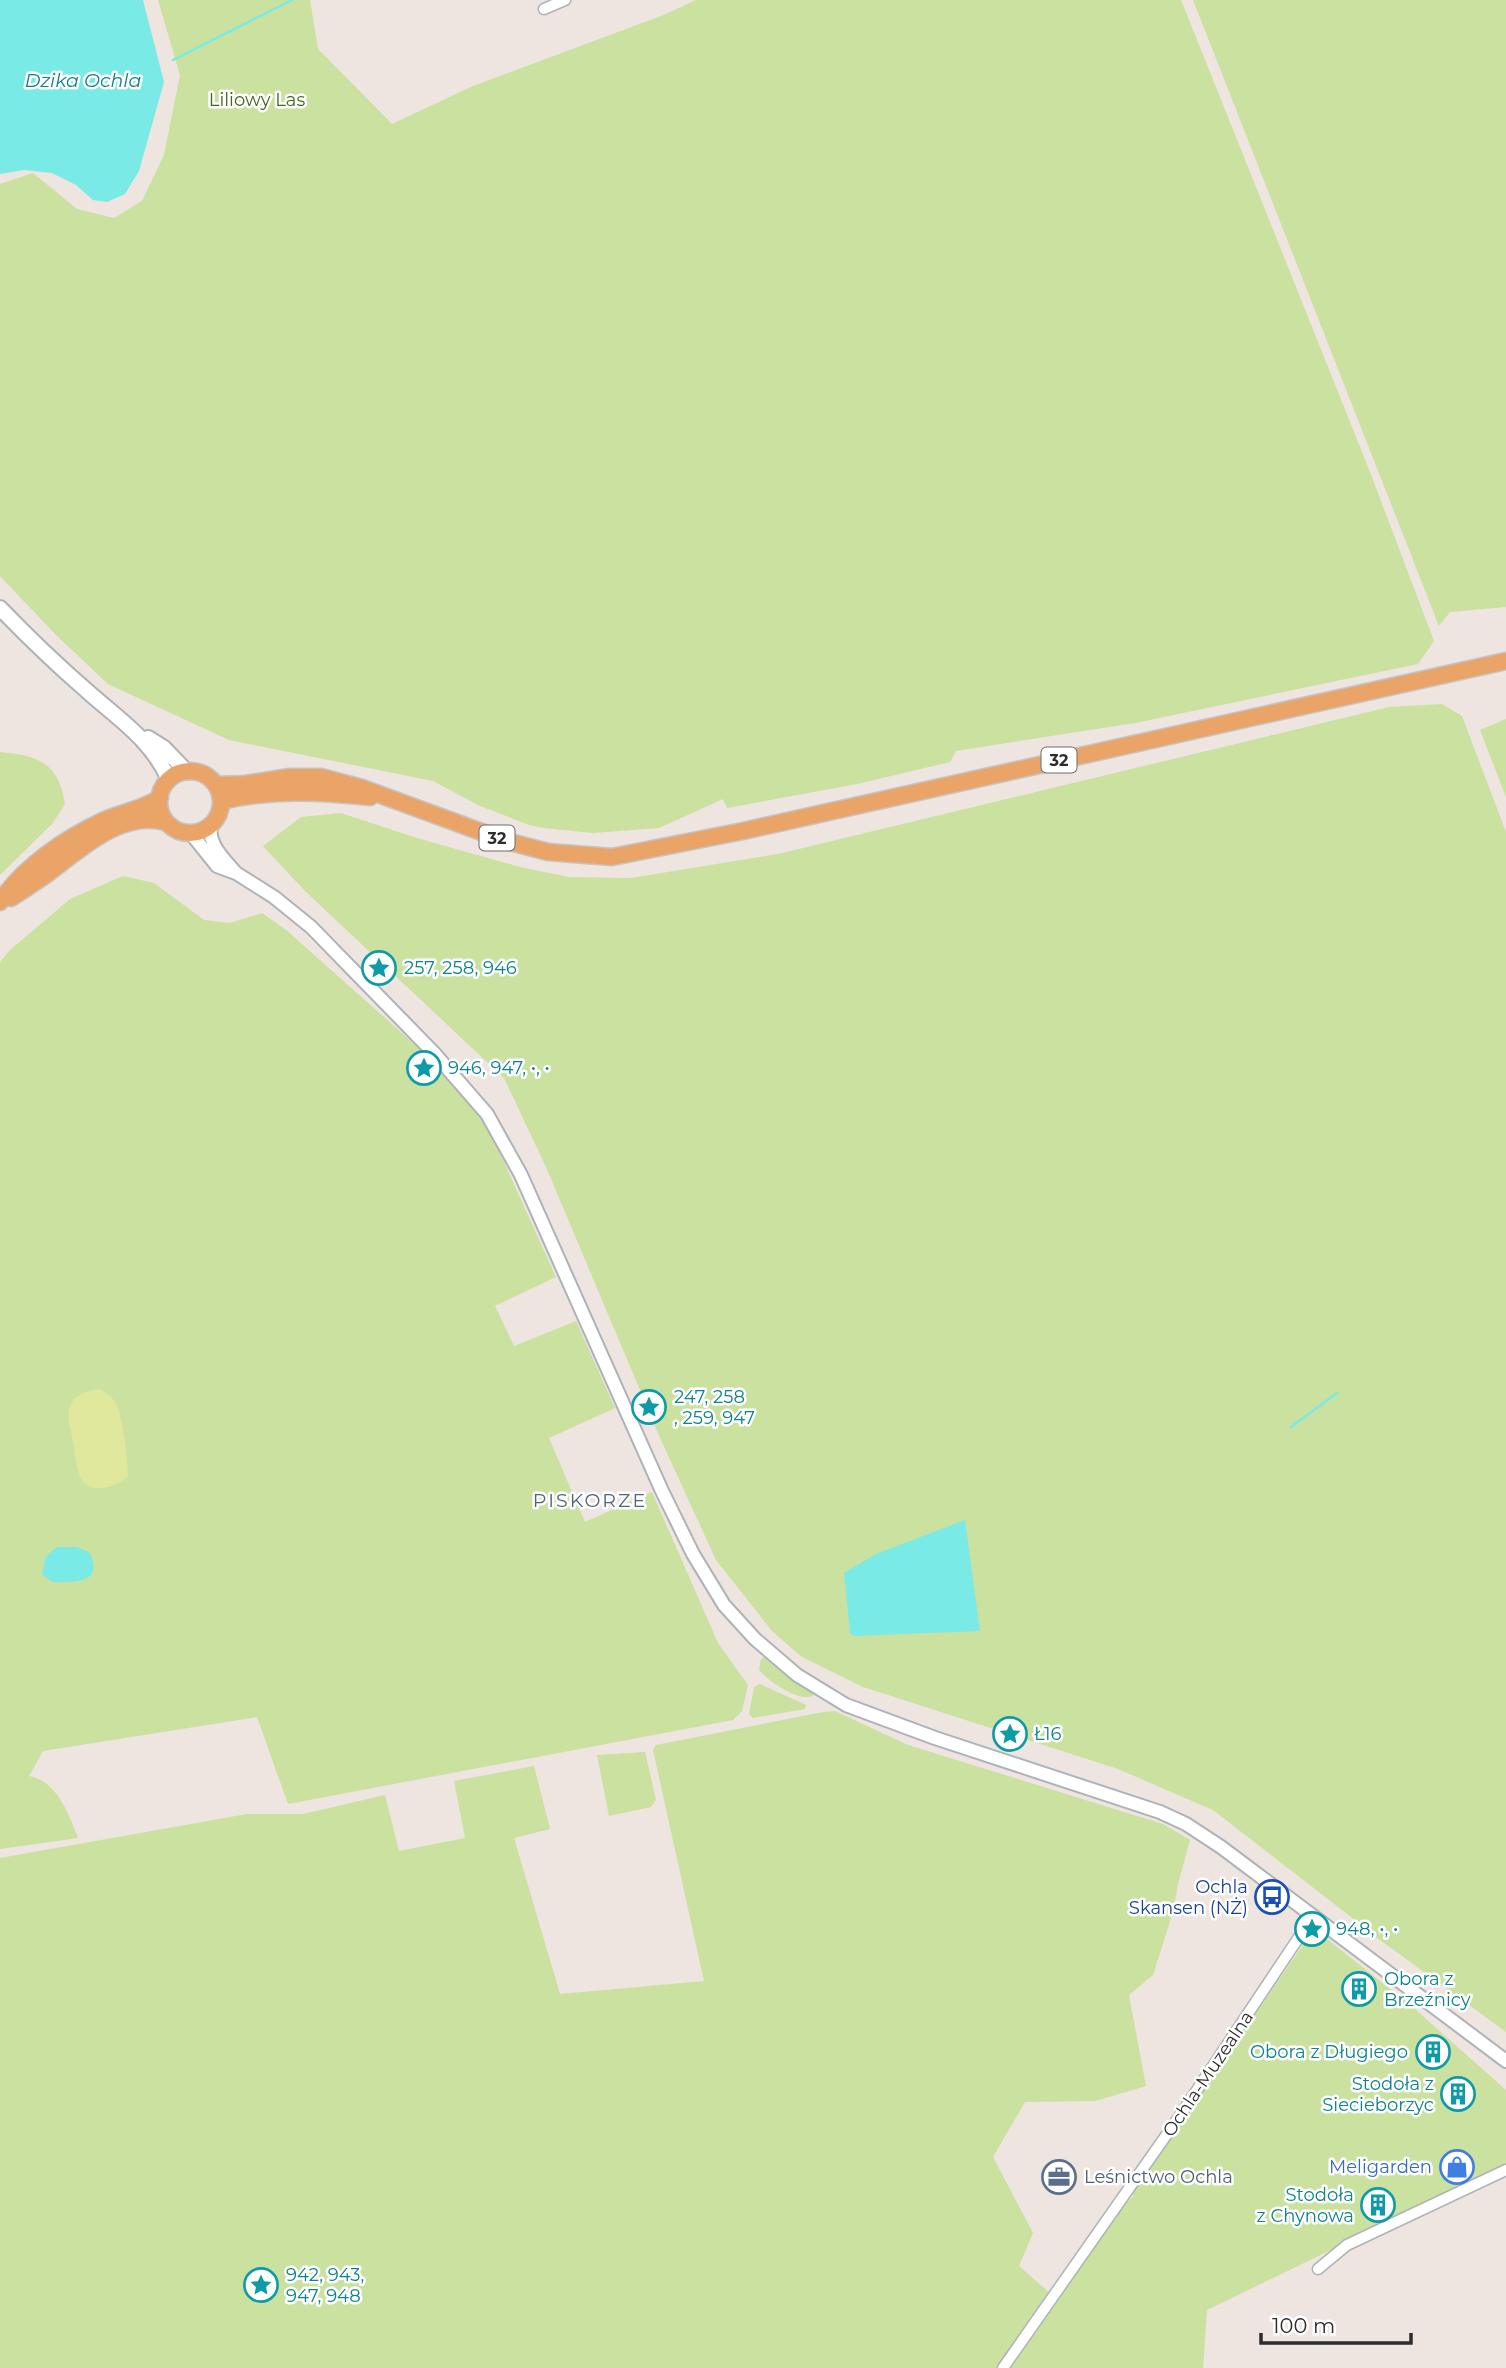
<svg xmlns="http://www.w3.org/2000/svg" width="1506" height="2368" font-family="Montserrat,sans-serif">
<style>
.green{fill:#cae1a0}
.pitch{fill:#dfe89c}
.water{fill:#79eae5}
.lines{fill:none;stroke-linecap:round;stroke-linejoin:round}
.stream{stroke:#79eae5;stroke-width:2.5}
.minor-casing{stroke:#adb3b8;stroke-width:13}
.tertiary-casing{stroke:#adb3b8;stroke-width:16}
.secondary-casing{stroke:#adb3b8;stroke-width:18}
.primary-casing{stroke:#c4c4c4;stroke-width:19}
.minor{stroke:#fff;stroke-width:10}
.tertiary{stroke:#fff;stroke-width:12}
.secondary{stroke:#fff;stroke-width:14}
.primary{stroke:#eba468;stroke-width:16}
.labels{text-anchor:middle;stroke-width:5;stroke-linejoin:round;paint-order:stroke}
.shield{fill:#fff;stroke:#6c6c6c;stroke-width:2}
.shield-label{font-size:16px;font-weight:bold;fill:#2d2d2d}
.park-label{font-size:18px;fill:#44681e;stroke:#fff}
.culture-label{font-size:18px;fill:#0d838f;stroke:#fff;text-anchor:start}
.transit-label{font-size:18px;fill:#164399;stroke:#fff;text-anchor:end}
.street-label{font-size:18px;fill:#2d2d2d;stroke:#fff}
.shop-label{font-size:18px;fill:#366cbe;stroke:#fff;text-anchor:end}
.service-label{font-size:18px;fill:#4e5e75;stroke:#fff;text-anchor:start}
.water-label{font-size:19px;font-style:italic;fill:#148185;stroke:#fff}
.neighbourhood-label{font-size:19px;letter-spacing:2px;fill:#4f657c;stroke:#fff}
</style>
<rect width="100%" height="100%" fill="#eee4e0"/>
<path class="green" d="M158,0H310L318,49L392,124L473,86L661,16L696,0H1181L1370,472L1434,641L1418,664L1135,723L956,751L950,762L857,784L727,808L723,799L659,828L593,833L544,828L529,825L478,805L433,781L229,740L108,684L56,635L0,576V184L33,173L77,209L114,218L142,201L164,155L180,75Z
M1193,0H1506V607L1450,612L1439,626Z
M1442,704L1462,716L1506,832V2032L1376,1937L1377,1934L1366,1926L1364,1927L1213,1810L1118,1769L863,1687L802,1657L772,1631L716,1560L661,1440L546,1167L504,1078L305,891L263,846L301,817L341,813L417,838L520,867L569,877L631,878L778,854L1389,707Z
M1506,719V797L1480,730Z
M0,752C39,755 59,764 65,804L52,824L0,875Z
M123,876L154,883L204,920L230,923L262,913L285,929L475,1098L556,1277L495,1306L514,1346L576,1321L615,1408L549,1438L585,1522L652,1492L718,1643L748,1685L742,1711L733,1720L288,1804L257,1717L43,1751L29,1776C57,1781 69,1814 78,1838L0,1849V962L9,951L70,899Z
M766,1657L813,1692V1696C798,1702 768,1681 759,1670L761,1659Z
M760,1684L806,1705L805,1709L753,1718L749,1714L754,1687Z
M835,1711L908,1745L1163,1824L1190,1840L1178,1884L1173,1912L1153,1975L1129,1995L1146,2086L1095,2101L1025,2102L993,2157L1033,2233L1019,2266L1051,2294L1124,2204L1133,2197V2192L1311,1933L1318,1932L1408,2003L1506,2090V2165L1207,2310L1203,2368H0V1858L247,1814H303L385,1795L399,1851L465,1838L454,1781L534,1766L550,1829L514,1838L560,1994L704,1981L653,1750L656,1745L823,1712Z
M645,1752L656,1800L651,1807L609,1816L597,1755Z"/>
<path class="pitch" d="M99,1389C106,1392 112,1396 116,1404C124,1421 127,1456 128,1476C120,1484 110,1488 99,1488C75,1489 76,1458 73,1441C71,1430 65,1414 71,1404C77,1393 88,1391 99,1389Z"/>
<path class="water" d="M0,0H143L164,82L139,171L125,194L107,202L93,200L76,185L52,173L24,170L0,174Z
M965,1520L980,1631L854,1636L850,1633L844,1573L876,1554Z
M57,1547H77L90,1553C99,1574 90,1581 69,1582C64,1582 56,1583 51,1581C48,1579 45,1576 42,1574L46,1556Z"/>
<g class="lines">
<path class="stream" d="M173,60L292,0
M1291,1427L1337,1393"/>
<g class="minor-casing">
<path id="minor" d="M544,9L565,0
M1318,2269L1347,2245L1506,2170
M1003,2368L1179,2117L1313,1916"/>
</g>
<g class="tertiary-casing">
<path id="tertiary" d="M211,825C207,844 225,860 236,873
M187,833L193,836L217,866L236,873L274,897L311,927L434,1053L487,1114L521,1175L662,1491L693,1554L724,1605L755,1639L797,1675L846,1705L935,1738L1160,1812L1186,1824L1221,1847L1506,2061"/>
</g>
<g class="secondary-casing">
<path id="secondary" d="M0,608C28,637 56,664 86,690C118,719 152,740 169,780
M148,738L164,748L187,772"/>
</g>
<g class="primary-casing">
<path id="primary" d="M159 802a31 31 0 1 1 62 0a31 31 0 1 1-62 0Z
M216,785L245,784L290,777H321L362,788L506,841L548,852L612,857L743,831L1506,661
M221,801C273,789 318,792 370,797
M11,898C24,889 38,881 51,871C83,847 122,810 166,822
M0,902C24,866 66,838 105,820C124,812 143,809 160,798"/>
</g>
<use href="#minor" class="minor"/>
<use href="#tertiary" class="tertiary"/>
<use href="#secondary" class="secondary"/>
<use href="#primary" class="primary"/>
</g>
<defs>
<g id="sight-ring" transform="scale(1.75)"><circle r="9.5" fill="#fff" stroke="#0f9aa8" stroke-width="1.5"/><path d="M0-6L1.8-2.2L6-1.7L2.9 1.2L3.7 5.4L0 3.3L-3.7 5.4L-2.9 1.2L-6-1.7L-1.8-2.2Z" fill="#0f9aa8"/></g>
<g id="bus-ring" transform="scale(1.75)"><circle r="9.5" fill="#fff" stroke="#1a4fb4" stroke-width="1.5"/><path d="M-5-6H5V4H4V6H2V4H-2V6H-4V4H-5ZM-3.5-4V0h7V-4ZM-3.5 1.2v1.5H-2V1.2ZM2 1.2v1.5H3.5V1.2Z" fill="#1a4fb4"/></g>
<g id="building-ring" transform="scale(1.75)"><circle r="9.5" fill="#fff" stroke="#0f9aa8" stroke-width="1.5"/><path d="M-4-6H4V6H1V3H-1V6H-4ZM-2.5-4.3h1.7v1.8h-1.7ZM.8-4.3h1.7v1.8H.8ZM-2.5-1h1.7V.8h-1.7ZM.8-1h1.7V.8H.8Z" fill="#0f9aa8"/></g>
<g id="shop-ring" transform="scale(1.75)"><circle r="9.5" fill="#fff" stroke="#3f7fe0" stroke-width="1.5"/><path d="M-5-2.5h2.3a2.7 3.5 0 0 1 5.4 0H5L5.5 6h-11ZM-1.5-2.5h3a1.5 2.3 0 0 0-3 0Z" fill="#3f7fe0"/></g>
<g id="office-ring" transform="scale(1.75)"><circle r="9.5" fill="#fff" stroke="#5c6f8a" stroke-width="1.5"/><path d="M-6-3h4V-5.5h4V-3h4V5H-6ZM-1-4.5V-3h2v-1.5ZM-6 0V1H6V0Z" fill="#5c6f8a"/></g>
</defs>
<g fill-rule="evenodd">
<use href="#sight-ring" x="379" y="968"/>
<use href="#sight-ring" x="424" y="1068"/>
<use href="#sight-ring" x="649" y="1407"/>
<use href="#sight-ring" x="1010" y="1734"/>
<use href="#bus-ring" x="1272" y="1897"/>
<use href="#sight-ring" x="1312" y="1929"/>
<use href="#building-ring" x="1359" y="1989"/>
<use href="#building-ring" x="1433" y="2052"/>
<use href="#building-ring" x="1458" y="2094"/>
<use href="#shop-ring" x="1457" y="2167"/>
<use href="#office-ring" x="1059" y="2177"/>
<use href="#building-ring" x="1378" y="2205"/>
<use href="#sight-ring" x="261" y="2285"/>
</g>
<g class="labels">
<g class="shield">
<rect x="1041.5" y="747.5" width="35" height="25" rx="5"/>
<rect x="479.5" y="825.5" width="35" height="25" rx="5"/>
</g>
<g class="shield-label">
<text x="1059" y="766">32</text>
<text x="497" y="844">32</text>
</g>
<g class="park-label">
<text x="257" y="106">Liliowy Las</text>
</g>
<g class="culture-label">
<text x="404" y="974">257, 258, 946</text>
<text x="448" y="1074">946, 947, •, •</text>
<text x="674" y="1403">247, 258<tspan x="674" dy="21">, 259, 947</tspan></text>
<text x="1034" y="1740">Ł16</text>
<text x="1336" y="1935">948, •, •</text>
<text x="1384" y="1985">Obora z<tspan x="1384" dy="21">Brzeźnicy</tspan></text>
<text x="1408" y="2058" text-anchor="end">Obora z Długiego</text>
<text x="1434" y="2090" text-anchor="end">Stodoła z<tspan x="1434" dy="21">Siecieborzyc</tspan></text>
<text x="1354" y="2201" text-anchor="end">Stodoła<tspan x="1354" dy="21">z Chynowa</tspan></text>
<text x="286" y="2281">942, 943,<tspan x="286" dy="21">947, 948</tspan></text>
</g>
<g class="transit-label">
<text x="1248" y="1893">Ochla<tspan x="1248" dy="21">Skansen (NŻ)</tspan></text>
</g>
<g class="street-label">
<text transform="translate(1208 2074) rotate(-56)" y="6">Ochla-Muzealna</text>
</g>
<g class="shop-label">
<text x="1432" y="2173">Meligarden</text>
</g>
<g class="service-label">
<text x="1084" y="2183">Leśnictwo Ochla</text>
</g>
<g class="water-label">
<text x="83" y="87">Dzika Ochla</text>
</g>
<g class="neighbourhood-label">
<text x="590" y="1507">PISKORZE</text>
</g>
</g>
<path d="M1261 2333v10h150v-10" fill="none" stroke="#2d2d2d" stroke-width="3.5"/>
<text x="1272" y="2333" font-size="21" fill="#2d2d2d" stroke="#ffffff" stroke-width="5" paint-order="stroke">100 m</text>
</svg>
